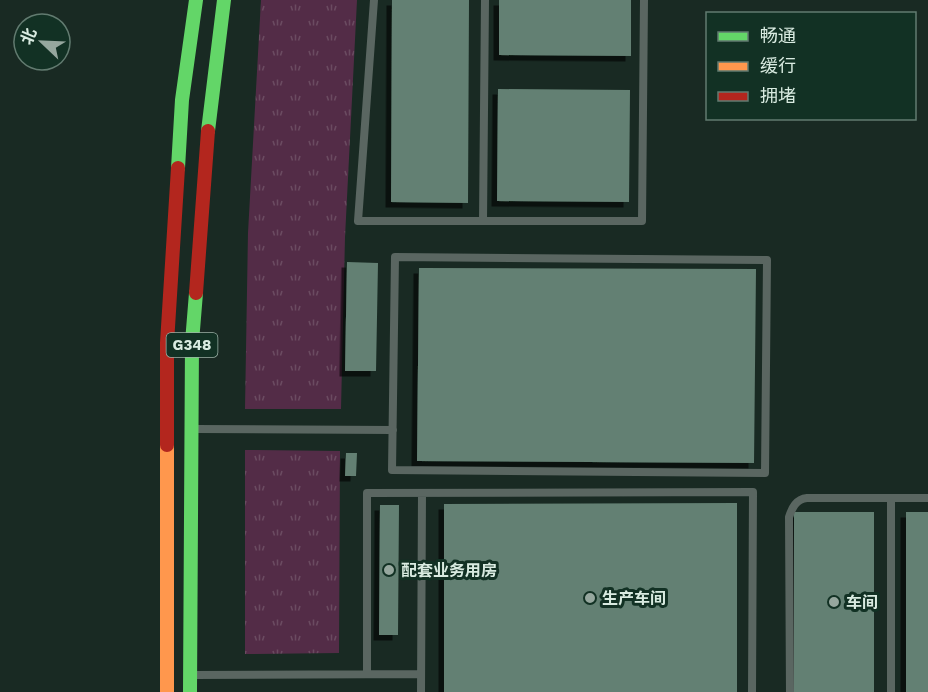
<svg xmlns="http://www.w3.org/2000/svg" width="928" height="692" font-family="'Work Sans','Noto Sans SC',sans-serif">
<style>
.grass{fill:url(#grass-tufts)}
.building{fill:#638073;filter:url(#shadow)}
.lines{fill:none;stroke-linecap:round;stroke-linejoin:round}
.lane{stroke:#5a6661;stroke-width:8}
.fast{stroke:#63d668;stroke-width:14}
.slow{stroke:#ff974d;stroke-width:14}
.jam{stroke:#b3261e;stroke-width:14}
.poi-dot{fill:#96a79e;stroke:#123124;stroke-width:2}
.labels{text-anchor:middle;stroke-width:6;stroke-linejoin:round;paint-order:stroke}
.shield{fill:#123124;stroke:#9db3a8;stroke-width:1.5}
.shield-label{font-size:15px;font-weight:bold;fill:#d9ebe1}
.poi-label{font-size:16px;font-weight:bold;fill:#d9ebe1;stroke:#123124;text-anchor:start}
</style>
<defs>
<pattern id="grass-tufts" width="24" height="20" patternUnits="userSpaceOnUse" patternTransform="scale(1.5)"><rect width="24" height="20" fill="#532c47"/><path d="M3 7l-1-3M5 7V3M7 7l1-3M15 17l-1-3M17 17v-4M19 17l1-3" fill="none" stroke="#6b4b61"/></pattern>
<filter id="shadow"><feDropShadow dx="-5.5" dy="5.5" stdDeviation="0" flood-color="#0009"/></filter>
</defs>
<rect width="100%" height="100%" fill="#192a23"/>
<path class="grass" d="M261,0H357L345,237L341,409H245L248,233Z
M245,450L340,451L339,653L245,654Z"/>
<path class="building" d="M392,0H469L468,203L391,202Z
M499,0H631V56L499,55Z
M498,89L630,90L629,202L497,201Z
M347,262L378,263L376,371H345Z
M419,268L756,269L754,463L417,461Z
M346,453H357L356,476H345Z
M737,503V692H444V504Z
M380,505H399L398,635H379Z
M794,512H874V692H794Z
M906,512H928V692H906Z"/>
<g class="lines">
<path class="lane" d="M374,0L358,221H642L644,0
M483,221L485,0
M395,257L767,260L765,473L392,470Z
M196,429L393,430
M891,498V692
M367,674V493L753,492L752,692
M194,675L421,674
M421,692L422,493
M790,692L789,517C792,508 796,499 807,498H928"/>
<path class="fast" d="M208,131L224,0
M178,168L182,100L196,0
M190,692L192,342L196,293"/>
<path class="slow" d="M167,445V692"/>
<path class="jam" d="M196,293L208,131
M167,445V343L178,168"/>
</g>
<g class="poi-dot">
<circle cx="389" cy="570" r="6"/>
<circle cx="590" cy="598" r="6"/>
<circle cx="834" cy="602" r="6"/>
</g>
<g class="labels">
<rect class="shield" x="166.5" y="333" width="51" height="24" rx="4.5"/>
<g class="shield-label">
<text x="192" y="350">G348</text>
</g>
<g class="poi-label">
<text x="401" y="576">配套业务用房</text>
<text x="602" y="604">生产车间</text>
<text x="846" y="608">车间</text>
</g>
</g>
<rect x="706" y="12" width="210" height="108" fill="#123124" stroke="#627b70" stroke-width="1.5"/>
<rect x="718" y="32" width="30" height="9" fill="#63d668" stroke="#627b70" stroke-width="1.5"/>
<text x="760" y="42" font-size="18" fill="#d9ebe1">畅通</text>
<rect x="718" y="62" width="30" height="9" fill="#ff974d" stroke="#627b70" stroke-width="1.5"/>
<text x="760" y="72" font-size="18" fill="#d9ebe1">缓行</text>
<rect x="718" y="92" width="30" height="9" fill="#b3261e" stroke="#627b70" stroke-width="1.5"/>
<text x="760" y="102" font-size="18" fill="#d9ebe1">拥堵</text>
<g transform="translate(42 42) rotate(293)"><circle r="28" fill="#123124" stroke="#627b70" stroke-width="1.5"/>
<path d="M0-4.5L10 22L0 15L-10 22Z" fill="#96a79e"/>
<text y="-9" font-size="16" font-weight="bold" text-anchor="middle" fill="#d9ebe1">北</text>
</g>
</svg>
